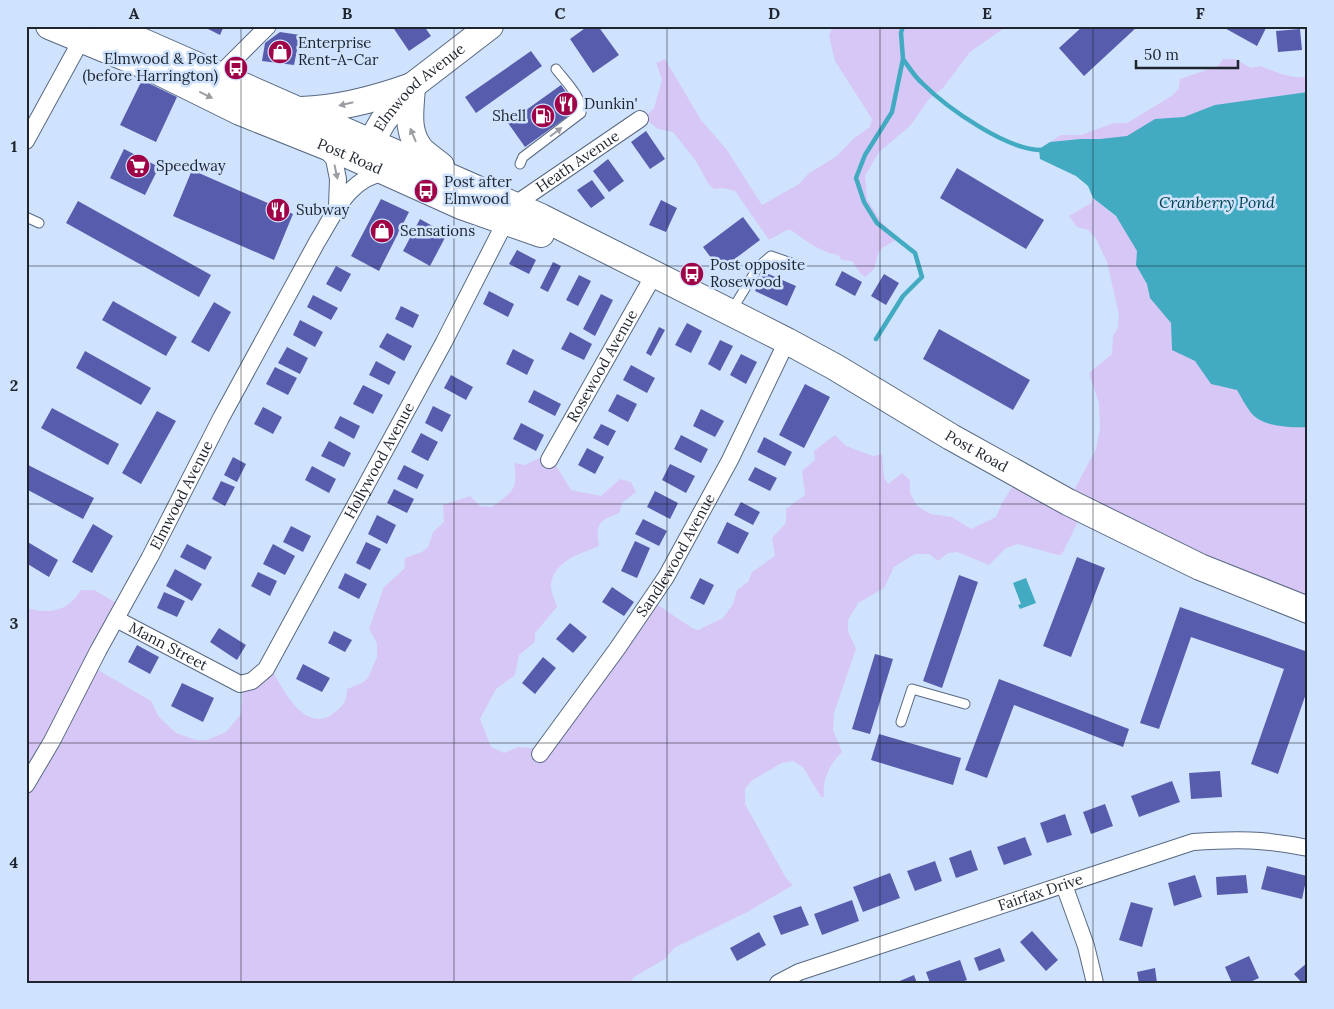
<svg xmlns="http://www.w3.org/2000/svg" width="1334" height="1009" font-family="Lora,serif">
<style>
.green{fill:#d7c7f6}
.water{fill:#42abc1}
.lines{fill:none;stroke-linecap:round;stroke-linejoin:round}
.stream{stroke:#42abc1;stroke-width:4.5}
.building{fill:#585cac}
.service-casing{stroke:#586980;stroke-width:11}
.minor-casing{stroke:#586980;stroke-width:18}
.primary-casing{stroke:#586980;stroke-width:28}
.service{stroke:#fff;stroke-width:9}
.minor{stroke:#fff;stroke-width:16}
.primary{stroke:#fff;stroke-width:26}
.oneway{fill:#9a9da1}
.grid{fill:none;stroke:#1e252f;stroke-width:1;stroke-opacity:0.55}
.labels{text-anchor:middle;stroke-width:5;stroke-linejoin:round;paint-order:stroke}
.poi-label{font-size:15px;fill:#1e252f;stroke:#d0e3fe;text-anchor:start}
.street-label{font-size:15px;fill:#1e252f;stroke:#d0e3fe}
.water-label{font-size:16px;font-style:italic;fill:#00434e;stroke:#d0e3fe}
.neatline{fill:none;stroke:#1e252f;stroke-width:2}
.grid-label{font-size:16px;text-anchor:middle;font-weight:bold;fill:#1e252f}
</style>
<rect width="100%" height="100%" fill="#d0e3fe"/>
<path class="green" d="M833,26H1007L970,52L943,88L929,99L910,126L879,152L865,176L867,199L882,223L899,238L882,248L878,254L874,269L865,277L860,273L852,261L842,260L838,255C822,253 804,240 791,230H787L769,240L735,191L723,188L714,189L709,185L696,161L673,132L658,129L644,118L654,108L662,80L656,63L665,59L701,120L727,150L762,205L799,184L808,174L837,156L853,139L870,127L872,119L835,61L829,36Z
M1223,59H1235L1251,68L1260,66C1276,72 1291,79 1308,77V92L1120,140L1080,139L1050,142L1061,135H1081L1114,123H1127L1173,95L1179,88L1180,79L1218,66Z
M1093,198L1115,216L1308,411V610L1083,512L1062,554L1058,555L1018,544L1006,548L989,565L957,552L948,553L938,561L929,554H915L894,567L884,588L858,603L848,620V631L856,649L834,713L833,730L842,752C830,764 822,779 824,797H821L803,767L793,761L782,763L751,781L745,789V804L786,878L793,885L747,912L674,948L665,959L634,977L630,983H26V607C39,613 58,613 70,603C74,600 78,594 81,590H94L122,606L93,667L151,701L159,717L176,733L197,740H207L226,732L241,714L244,676L269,665C280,683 299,726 325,718C328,718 332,714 335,712C344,706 347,699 347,689L362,683L368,678L377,657V643L369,629L384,587L404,569L405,558L422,552L428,547L433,532L444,522L443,505L470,496L480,506L492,507C512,492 519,490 514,463L525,465L552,452L555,464L571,490L601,496L620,479L631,482L636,492L623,502L619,513C598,521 596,524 599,546C580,554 555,560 551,584C550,590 555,600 557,607L535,633V642L519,655L515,675L496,689L480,719L491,747L504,753L518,747L544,749L652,601L692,628L698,630L723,618L733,604L737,590L748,582L752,572L775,556L772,538L786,523V509L805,495L802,471L815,460L814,451L835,435L846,446L873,456L882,454L884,477L888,484L902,473L910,480V493L917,506L931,514L952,517L971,529L996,517L1002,503L1020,475L1068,501L1096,449L1100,428L1099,403L1089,373L1112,354L1113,336L1118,328L1119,315L1107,262L1095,237L1088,230L1077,227L1069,216L1091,203Z"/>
<path class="water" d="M1308,92V427C1293,428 1266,427 1254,416C1247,409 1242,398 1237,390L1211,384L1195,361L1172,350L1171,323L1150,298L1147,284L1136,265L1137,251L1116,216L1093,198L1088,186L1076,176L1040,159L1039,149L1050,142L1080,139H1100L1127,136L1155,119L1184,117L1215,105Z
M1026,578L1036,603L1020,609L1018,605L1021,604L1013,583Z"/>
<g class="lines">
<path class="stream" d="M903,59C909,67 914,76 922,83C947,108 1009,152 1044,150
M876,339L903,296L922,277L915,253L877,223L864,202L856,178L865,155L892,112L903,59L901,33L903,26"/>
</g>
<path class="building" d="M202,26H224L220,35Z
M392,26H424L431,36L409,51Z
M588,26H598L619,55L593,73L570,39Z
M1083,26H1138L1084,76L1059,48Z
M1221,26H1262L1266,28L1257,46Z
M1300,29L1302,50L1278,52L1276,31Z
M280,32L300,35L294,65L262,61L265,43Z
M531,51L542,66L476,113L465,97Z
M142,80L177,97L156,142L120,125Z
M561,85L578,109L525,147L508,123Z
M646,131L665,159L650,169L631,142Z
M124,149L159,167L145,195L110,178Z
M608,159L624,181L609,192L593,171Z
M957,168L1044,220L1026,249L940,198Z
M192,170L293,214L274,260L173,216Z
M592,180L605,198L591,208L577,190Z
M381,199L409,212L379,271L351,256Z
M661,200L677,208L666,232L649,225Z
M78,201L211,275L199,297L66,223Z
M743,217L760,240L720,270L703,247Z
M420,219L447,234L430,266L403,251Z
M517,250L536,260L529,274L509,264Z
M553,262L561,266L548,292L540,288Z
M336,266L351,274L341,292L326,284Z
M842,271L862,282L855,296L835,285Z
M764,272L796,286L787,306L755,291Z
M884,274L899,283L886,305L871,296Z
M579,275L591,281L578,306L566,300Z
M489,291L514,304L508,317L483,304Z
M601,294L613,300L595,336L583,329Z
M313,295L338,308L331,320L307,307Z
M113,301L177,337L166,356L102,320Z
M214,302L231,312L209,352L191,342Z
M401,306L419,315L413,328L395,319Z
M300,320L323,332L315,347L293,335Z
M687,323L702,331L691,353L675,345Z
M659,327L665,330L651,356L646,353Z
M939,329L1030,380L1013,410L923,359Z
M570,332L592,344L584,360L561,349Z
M387,333L412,346L404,361L379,347Z
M720,340L733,346L720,371L708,364Z
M287,347L308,358L300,374L278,363Z
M513,349L534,360L527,375L506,364Z
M85,351L151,388L141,405L76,368Z
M741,354L757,362L746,384L730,375Z
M376,361L396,372L389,385L369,375Z
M631,365L655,378L647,393L623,380Z
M275,367L297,378L288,395L266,384Z
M451,375L473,387L466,400L444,388Z
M805,384L830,397L804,448L779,435Z
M363,385L383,395L373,414L353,404Z
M534,390L561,404L555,416L528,402Z
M617,394L637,404L628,422L608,411Z
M433,406L451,415L442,432L425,423Z
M263,407L282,417L273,434L254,424Z
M52,408L119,444L108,465L41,428Z
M701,409L724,421L715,437L693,426Z
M157,411L176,421L141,484L122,473Z
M340,416L360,426L354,439L334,428Z
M521,423L544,435L536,451L513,439Z
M601,424L616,431L608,446L593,438Z
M421,433L438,442L428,461L411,452Z
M681,435L708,449L701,463L674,449Z
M764,437L792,452L785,466L757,452Z
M329,441L351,453L344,467L321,456Z
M587,448L604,457L595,474L578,465Z
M233,457L246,464L237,482L224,475Z
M26,464L94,498L83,519L26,489Z
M670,464L695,476L686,493L662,480Z
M404,465L424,475L417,489L397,479Z
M312,466L336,479L329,493L305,480Z
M755,467L777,478L770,491L748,480Z
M221,481L235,487L225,506L212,499Z
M394,489L414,499L407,513L387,503Z
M655,491L678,503L670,519L647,507Z
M741,502L760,512L753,525L734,515Z
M377,515L396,525L387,544L368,534Z
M643,519L667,531L659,546L635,534Z
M727,522L749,533L738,554L717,543Z
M93,524L113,536L92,573L72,562Z
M291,526L311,536L303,552L283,542Z
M26,541L58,560L49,577L26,563Z
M635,541L650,548L637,578L621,571Z
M366,542L381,549L370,570L356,563Z
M187,544L212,557L205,570L180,557Z
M273,544L295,556L285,575L263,564Z
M1077,557L1105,568L1071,657L1043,646Z
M175,569L202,584L192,601L166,586Z
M258,572L277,581L270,596L251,586Z
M345,573L367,584L359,599L338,588Z
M959,575L978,582L942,688L923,681Z
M700,578L714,585L704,605L690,598Z
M612,587L634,602L624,616L602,602Z
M164,592L185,601L177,617L157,608Z
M1180,607L1308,652V688L1278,774L1251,764L1284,669L1191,637L1159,729L1140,723Z
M570,623L587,637L573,653L556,639Z
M219,628L246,645L237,660L210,642Z
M334,631L352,640L345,652L328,643Z
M137,645L159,657L150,674L128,662Z
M875,654L893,659L870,734L852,729Z
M543,657L556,668L535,694L522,683Z
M303,664L330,678L322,692L296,679Z
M999,679L1129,729L1123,747L1014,705L987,778L965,770Z
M182,683L214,698L203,722L171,706Z
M879,734L961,758L953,785L871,760Z
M1220,771L1222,797L1191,799L1189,773Z
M1172,781L1180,802L1139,817L1131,796Z
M1105,804L1113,826L1091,834L1083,812Z
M1065,814L1072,835L1047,843L1040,823Z
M1025,837L1032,855L1004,865L997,847Z
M971,850L978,870L956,878L949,858Z
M935,861L942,881L915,891L907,871Z
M1267,866L1307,876L1302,899L1261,889Z
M890,873L900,898L863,912L853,887Z
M1195,875L1202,897L1174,906L1168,883Z
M1246,875L1248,893L1217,895L1216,877Z
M852,900L859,921L822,935L814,914Z
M1131,902L1153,908L1142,947L1119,940Z
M801,906L809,925L781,935L773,916Z
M1032,931L1058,960L1046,971L1020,942Z
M759,932L766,945L737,961L730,948Z
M1000,948L1005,961L979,971L974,958Z
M1249,956L1259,978L1248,983H1232L1225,967Z
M960,960L967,980L959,983H930L926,972Z
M1307,963L1308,983H1302L1294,974Z
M1155,968L1157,983H1139L1137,972Z
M914,975L917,983H895Z"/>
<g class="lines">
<g class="service-casing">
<path id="service" d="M520,164L523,157L581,113C583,98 565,81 556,69
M26,217L39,223
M732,310L758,267L771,256L794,264
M901,722L912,689L965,704"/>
</g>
<g class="minor-casing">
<g id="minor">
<path d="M218,76L268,26"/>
<path d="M26,141L89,26"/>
<path d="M322,146L334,159L338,179L337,206"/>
<path id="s1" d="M549,460L655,273"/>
<path id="s2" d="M116,619L240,684L252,681L266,669L444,342L514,205L640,119"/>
<path id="s3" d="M540,754L617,649L666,577L730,460L787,341"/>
<path id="s4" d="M26,785L52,741L98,651L150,557L221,418L317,242C335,213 348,178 386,172"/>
<path d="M1064,885L1086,946L1095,983"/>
<path id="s5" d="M778,983L799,972L1193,842C1236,839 1265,839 1308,848"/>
</g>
</g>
<g class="primary-casing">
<g id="primary">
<path id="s6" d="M49,26L153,69L240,112L350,156L461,206L541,234"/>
<path id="s7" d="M107,26L541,217L787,341L835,367L951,437L1068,502L1200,567L1308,610"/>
<path d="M412,86C411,109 405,132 422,151C428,156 435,161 441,166"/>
<path d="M301,110C338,109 376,99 412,86"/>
<path id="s8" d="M363,156L383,121L412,86L490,26"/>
</g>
</g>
<use href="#service" class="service"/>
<use href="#minor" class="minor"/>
<use href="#primary" class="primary"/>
</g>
<defs><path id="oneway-solid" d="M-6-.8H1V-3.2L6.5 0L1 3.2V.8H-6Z" transform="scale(1.25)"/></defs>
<g class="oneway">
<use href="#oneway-solid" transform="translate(206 95) rotate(26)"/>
<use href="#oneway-solid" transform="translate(346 104) rotate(167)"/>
<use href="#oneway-solid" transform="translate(556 132) rotate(-37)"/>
<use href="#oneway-solid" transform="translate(413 135) rotate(-113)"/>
<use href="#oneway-solid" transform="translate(336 172) rotate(78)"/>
</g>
<path class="grid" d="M241,26V983M454,26V983M667,26V983M880,26V983M1093,26V983M26,266H1308M26,504H1308M26,743H1308"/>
<defs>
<g id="shop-disc" transform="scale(1.25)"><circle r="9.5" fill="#9f0247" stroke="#d0e3fe"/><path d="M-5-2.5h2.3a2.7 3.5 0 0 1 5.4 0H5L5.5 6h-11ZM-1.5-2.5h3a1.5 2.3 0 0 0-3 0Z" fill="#fff"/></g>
<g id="bus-disc" transform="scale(1.25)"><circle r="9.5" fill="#9f0247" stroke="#d0e3fe"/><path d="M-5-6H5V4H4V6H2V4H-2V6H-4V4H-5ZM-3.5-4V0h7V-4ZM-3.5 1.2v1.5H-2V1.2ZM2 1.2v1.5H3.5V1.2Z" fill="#fff"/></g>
<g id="restaurant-disc" transform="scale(1.25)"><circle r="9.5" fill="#9f0247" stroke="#d0e3fe"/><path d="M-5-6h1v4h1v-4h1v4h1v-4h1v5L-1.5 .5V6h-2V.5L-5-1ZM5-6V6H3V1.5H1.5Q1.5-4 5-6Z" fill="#fff"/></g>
<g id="fuel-disc" transform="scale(1.25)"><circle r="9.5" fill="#9f0247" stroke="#d0e3fe"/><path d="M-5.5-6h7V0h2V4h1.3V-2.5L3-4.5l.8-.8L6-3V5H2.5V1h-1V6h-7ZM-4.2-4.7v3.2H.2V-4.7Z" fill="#fff"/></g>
<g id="supermarket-disc" transform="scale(1.25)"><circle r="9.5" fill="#9f0247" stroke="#d0e3fe"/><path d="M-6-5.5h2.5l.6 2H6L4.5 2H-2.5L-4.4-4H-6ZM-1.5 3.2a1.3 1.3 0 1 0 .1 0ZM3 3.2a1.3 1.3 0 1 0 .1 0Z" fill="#fff"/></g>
</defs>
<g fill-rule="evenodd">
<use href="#shop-disc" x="280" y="52"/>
<use href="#bus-disc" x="236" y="68"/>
<use href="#restaurant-disc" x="566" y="104"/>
<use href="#fuel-disc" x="543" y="116"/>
<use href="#supermarket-disc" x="138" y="166"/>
<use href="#bus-disc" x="426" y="191"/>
<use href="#restaurant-disc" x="278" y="210"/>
<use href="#shop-disc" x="382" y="231"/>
<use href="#bus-disc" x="692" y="274"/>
</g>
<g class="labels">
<g class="poi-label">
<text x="298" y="48">Enterprise<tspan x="298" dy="17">Rent-A-Car</tspan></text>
<text x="218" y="64" text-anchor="end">Elmwood &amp; Post<tspan x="218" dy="17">(before Harrington)</tspan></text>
<text x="584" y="109">Dunkin'</text>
<text x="526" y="121" text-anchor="end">Shell</text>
<text x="156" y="171">Speedway</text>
<text x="444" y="187">Post after<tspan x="444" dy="17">Elmwood</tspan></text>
<text x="296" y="215">Subway</text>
<text x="400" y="236">Sensations</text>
<text x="710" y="270">Post opposite<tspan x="710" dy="17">Rosewood</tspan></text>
</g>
<g class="street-label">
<text dy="5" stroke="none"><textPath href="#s8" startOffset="90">Elmwood Avenue</textPath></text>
<text dy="5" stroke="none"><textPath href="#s6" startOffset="328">Post Road</textPath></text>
<text dy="5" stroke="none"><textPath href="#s2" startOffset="774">Heath Avenue</textPath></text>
<text dy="5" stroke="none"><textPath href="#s1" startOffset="108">Rosewood Avenue</textPath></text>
<text dy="5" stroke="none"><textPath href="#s7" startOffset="969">Post Road</textPath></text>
<text dy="5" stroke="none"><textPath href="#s2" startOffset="408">Hollywood Avenue</textPath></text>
<text dy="5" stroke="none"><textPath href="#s4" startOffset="329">Elmwood Avenue</textPath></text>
<text dy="5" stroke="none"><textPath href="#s3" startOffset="241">Sandlewood Avenue</textPath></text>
<text dy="5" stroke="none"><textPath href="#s2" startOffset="59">Mann Street</textPath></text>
<text dy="5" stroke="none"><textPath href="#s5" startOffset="278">Fairfax Drive</textPath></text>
</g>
<g class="water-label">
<text x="1217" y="208">Cranberry Pond</text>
</g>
</g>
<rect width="1334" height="1009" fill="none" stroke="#d0e3fe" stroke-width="55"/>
<path d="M1136 60v8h102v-8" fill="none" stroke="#1e252f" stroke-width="2.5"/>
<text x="1144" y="60" font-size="15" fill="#1e252f" stroke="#d0e3fe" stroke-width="4" paint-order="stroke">50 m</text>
<rect x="28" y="28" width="1278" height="954" class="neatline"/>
<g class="grid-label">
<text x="134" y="19">A</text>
<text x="347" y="19">B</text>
<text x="560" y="19">C</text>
<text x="774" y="19">D</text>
<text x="987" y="19">E</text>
<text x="1200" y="19">F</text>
<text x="14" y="152">1</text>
<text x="14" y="391">2</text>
<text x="14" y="629">3</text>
<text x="14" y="868">4</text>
</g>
</svg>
